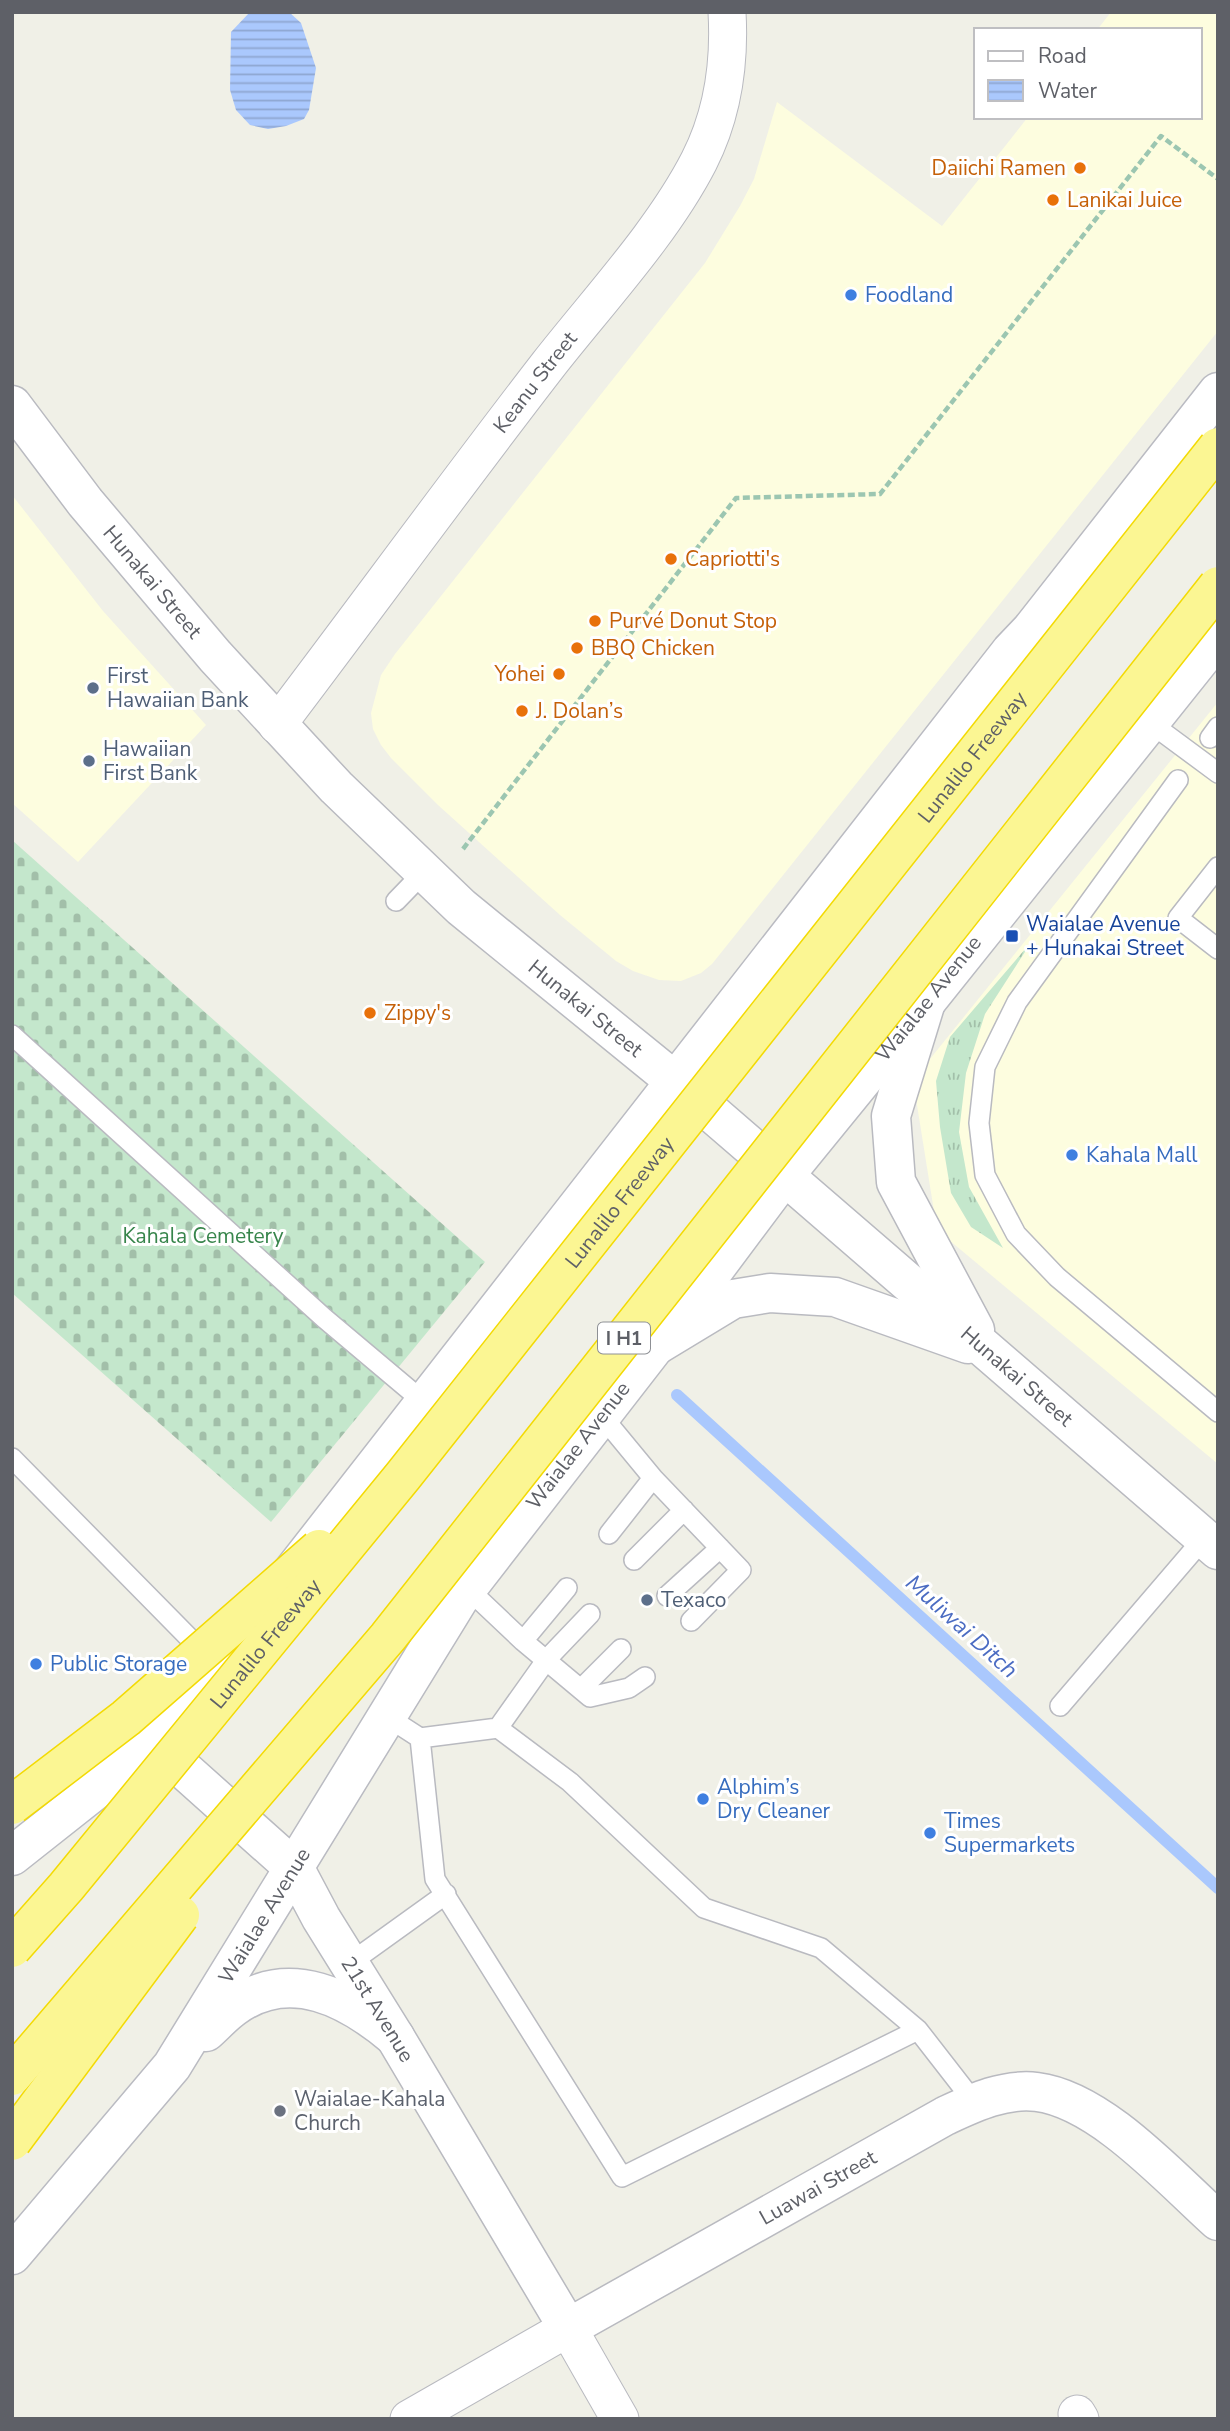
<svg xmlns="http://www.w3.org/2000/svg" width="1230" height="2431" font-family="'Nunito Sans',sans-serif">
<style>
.commercial{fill:#fdfddf}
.grass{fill:url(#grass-tufts)}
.cemetery{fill:url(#cemetery-stones)}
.water{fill:url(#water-rules)}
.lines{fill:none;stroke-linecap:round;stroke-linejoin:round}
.stream{stroke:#aac8fd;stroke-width:12}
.service-casing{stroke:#b9bac0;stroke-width:22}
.minor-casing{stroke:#b9bac0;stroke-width:39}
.tertiary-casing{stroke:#b9bac0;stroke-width:41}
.secondary-casing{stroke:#babbc2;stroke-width:41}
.path{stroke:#9cc6b1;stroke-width:4.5;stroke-dasharray:7 3.5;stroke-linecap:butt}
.service{stroke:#fff;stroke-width:19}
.minor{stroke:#fff;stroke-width:37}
.tertiary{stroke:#fff;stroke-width:38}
.secondary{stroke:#fff;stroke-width:38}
.motorway-bridge-casing{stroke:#f3da04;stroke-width:41;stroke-linecap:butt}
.motorway-bridge{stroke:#fbf693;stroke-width:38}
.food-dot{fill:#e8710a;stroke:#fff;stroke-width:2.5}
.shop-dot{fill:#3f7fe0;stroke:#fff;stroke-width:2.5}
.service-dot{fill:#5c6f8a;stroke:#fff;stroke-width:2.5}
.transit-dot{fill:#1a4fb4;stroke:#fff;stroke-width:2.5}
.worship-dot{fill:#6b7280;stroke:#fff;stroke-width:2.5}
.labels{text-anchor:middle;stroke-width:6;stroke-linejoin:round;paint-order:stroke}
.shield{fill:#fff;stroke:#8e9095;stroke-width:2}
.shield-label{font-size:19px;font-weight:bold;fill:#5e6067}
.food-label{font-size:21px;fill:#c56008;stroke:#fff;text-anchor:start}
.shop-label{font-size:21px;fill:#366cbe;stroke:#fff;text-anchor:start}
.street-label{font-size:21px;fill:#5e6067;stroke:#fff}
.service-label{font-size:21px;fill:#4e5e75;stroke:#fff;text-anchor:start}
.transit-label{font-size:21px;fill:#164399;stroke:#fff;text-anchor:start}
.park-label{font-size:21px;fill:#37854b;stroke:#fff}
.worship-label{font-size:21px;fill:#5b616d;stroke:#fff;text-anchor:start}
.water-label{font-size:23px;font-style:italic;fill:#4b6cc2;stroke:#fff}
</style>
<defs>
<pattern id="grass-tufts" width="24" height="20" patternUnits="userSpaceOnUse" patternTransform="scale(1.75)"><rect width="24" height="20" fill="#c4e7cc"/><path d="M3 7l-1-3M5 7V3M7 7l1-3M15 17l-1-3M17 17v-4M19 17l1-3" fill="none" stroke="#a2bfa9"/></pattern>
<pattern id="cemetery-stones" width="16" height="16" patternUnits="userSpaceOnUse" patternTransform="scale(1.75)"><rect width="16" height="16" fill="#c4e7cc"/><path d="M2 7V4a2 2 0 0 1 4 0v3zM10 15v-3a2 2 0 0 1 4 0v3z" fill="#a2bfa9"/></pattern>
<pattern id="water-rules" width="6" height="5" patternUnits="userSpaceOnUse" patternTransform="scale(1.75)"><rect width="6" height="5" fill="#aac8fd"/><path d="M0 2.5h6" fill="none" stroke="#8ea6d1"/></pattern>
</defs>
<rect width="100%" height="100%" fill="#f0f0e7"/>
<path class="commercial" d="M1111,12H1218V331L712,964L701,973L681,981L659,980L633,971L616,961L560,915L438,805L391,758L381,745L373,729L371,713L381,675L395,654L705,263L740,206L754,179L777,102L942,226L1028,117H1200V30H1097Z
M12,495L103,611L206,725L78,862L12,803Z
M1218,702V1464L937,1230L913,1080Z"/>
<path class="grass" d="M1032,941L985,1014L966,1073L959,1132L969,1187L1003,1248L971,1227L951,1193L940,1127L936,1081L950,1037Z"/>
<path class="cemetery" d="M12,840L485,1262L271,1522L12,1293Z"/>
<path class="water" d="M250,12H289L301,23L316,68L309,110L304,119L286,126L268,129L250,125L236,110L230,90L231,32Z"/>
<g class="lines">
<path class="stream" d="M677,1395L1218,1888"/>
<g class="service-casing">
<path id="service" d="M1149,722L1218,773
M1210,738L1218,727
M1178,780L1017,1002L985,1067L979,1123L985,1175L1016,1234L1057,1277L1218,1412
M1218,867L1178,918L1218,949
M396,901L425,871
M12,1035L324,1318L425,1403
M601,1415L653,1478
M12,1458L207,1656
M609,1534L653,1478L741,1570L691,1621
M634,1560L684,1510
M467,1588L523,1641L590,1697L629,1688L645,1677
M667,1596L720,1548
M523,1641L567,1588
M581,1689L621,1649
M1060,1706L1204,1538
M386,1716L420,1738L498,1728L570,1782L704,1908L821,1948L918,2030L974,2102
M498,1728L547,1659L590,1614
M420,1738L435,1879L622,2177L918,2030
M350,1963L446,1894"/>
</g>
<g class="minor-casing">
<g id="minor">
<path id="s1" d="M277,725C368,605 456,484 548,365C598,301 662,233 699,161C723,114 730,64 727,12"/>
<path d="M1077,2414L1080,2419"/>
<path d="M409,2419L568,2328L620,2419"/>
</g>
</g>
<g class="tertiary-casing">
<g id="tertiary">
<path id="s2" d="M12,405L85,502L215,656L336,787L461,907L676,1082L1218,1550"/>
<path d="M926,1002L891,1116L896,1182L975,1330"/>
<path d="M657,1345L733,1299L770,1293L835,1297L968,1344"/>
<path id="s3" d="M154,1743L295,1869L321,1918L395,2037L568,2328L945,2116C973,2103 1004,2088 1037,2092C1101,2100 1171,2179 1218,2221"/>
</g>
</g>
<g class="secondary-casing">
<g id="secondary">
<path d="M12,1856L165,1735L1011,651L1031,630L1218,392"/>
<path d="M206,2032C215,2024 224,2014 234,2007C290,1966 350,1999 395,2037"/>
<path id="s4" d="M12,2255L172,2066L459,1599L708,1278L785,1175L926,1002L1218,637"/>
</g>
</g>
<path class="path" d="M463,849L736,498L880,494L1161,136L1218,179"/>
<use href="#service" class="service"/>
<use href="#minor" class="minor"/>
<use href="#tertiary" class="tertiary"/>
<use href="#secondary" class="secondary"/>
<g class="motorway-bridge-casing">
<g id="motorway-bridge">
<path d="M12,1805L126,1718L319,1549"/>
<path id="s5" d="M12,1948L66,1887L403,1476L1218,447"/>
<path d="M12,2076L388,1637L1218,586"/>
<path d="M12,2141L180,1915"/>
</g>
</g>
<use href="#motorway-bridge" class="motorway-bridge"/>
</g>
<g class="food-dot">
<circle cx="1080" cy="168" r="7"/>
<circle cx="1053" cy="200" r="7"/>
<circle cx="671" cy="559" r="7"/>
<circle cx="595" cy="621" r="7"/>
<circle cx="577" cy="648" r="7"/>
<circle cx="559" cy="674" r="7"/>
<circle cx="522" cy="711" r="7"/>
<circle cx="370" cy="1013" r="7"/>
</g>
<g class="shop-dot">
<circle cx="851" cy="295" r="7"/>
<circle cx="1072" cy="1155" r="7"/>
<circle cx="36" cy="1664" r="7"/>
<circle cx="703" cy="1799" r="7"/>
<circle cx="930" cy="1833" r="7"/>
</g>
<g class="service-dot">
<circle cx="93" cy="688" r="7"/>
<circle cx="89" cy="761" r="7"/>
<circle cx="647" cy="1600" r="7"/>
</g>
<rect class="transit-dot" x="1005" y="929" width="14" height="14" rx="3.5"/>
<circle class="worship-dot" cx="280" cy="2111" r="7"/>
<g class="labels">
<rect class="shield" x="598" y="1322.5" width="52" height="31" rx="5"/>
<g class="shield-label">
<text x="624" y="1345">I H1</text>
</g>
<g class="food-label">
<text x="1066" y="175" text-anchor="end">Daiichi Ramen</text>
<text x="1067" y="207">Lanikai Juice</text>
<text x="685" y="566">Capriotti's</text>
<text x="609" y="628">Purvé Donut Stop</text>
<text x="591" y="655">BBQ Chicken</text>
<text x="545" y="681" text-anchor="end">Yohei</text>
<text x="536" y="718">J. Dolan’s</text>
<text x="384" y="1020">Zippy's</text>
</g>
<g class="shop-label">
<text x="865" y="302">Foodland</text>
<text x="1086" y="1162">Kahala Mall</text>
<text x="50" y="1671">Public Storage</text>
<text x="717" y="1794">Alphim’s<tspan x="717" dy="24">Dry Cleaner</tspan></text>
<text x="944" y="1828">Times<tspan x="944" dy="24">Supermarkets</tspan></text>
</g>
<g class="street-label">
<text dy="7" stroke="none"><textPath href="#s1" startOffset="429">Keanu Street</textPath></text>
<text dy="7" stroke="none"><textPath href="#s2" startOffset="226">Hunakai Street</textPath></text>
<text dy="7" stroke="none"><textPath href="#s5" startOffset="1530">Lunalilo Freeway</textPath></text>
<text dy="7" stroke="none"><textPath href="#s4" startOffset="1558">Waialae Avenue</textPath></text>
<text dy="7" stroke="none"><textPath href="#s2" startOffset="835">Hunakai Street</textPath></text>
<text dy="7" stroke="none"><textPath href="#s5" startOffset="962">Lunalilo Freeway</textPath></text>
<text dy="7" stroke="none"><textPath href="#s2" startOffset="1402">Hunakai Street</textPath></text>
<text dy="7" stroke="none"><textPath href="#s4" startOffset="990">Waialae Avenue</textPath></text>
<text dy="7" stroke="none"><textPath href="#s5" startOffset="396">Lunalilo Freeway</textPath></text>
<text dy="7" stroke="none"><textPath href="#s4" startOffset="424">Waialae Avenue</textPath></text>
<text dy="7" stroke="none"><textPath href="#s3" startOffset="352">21st Avenue</textPath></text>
<text dy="7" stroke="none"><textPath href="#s3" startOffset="1010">Luawai Street</textPath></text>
</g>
<g class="service-label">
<text x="107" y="683">First<tspan x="107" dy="24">Hawaiian Bank</tspan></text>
<text x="103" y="756">Hawaiian<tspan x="103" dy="24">First Bank</tspan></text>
<text x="661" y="1607">Texaco</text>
</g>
<g class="transit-label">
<text x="1026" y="931">Waialae Avenue<tspan x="1026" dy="24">+ Hunakai Street</tspan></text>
</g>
<g class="park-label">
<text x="203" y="1243">Kahala Cemetery</text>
</g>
<g class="worship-label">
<text x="294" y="2106">Waialae-Kahala<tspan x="294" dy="24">Church</tspan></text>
</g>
<g class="water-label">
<text transform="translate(962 1626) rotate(42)" y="8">Muliwai Ditch</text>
</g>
</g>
<rect width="1230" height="2431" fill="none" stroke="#5e6067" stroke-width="28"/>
<rect x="974" y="28" width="228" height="91" fill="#ffffff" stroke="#bfbfc2" stroke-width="2"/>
<rect x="988" y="51" width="35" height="10" fill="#ffffff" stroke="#bfbfc2" stroke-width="2"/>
<text x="1038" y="63" font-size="21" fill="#5e6067">Road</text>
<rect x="988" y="80" width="35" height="21" fill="url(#water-rules)" stroke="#bfbfc2" stroke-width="2"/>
<text x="1038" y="98" font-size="21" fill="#5e6067">Water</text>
</svg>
